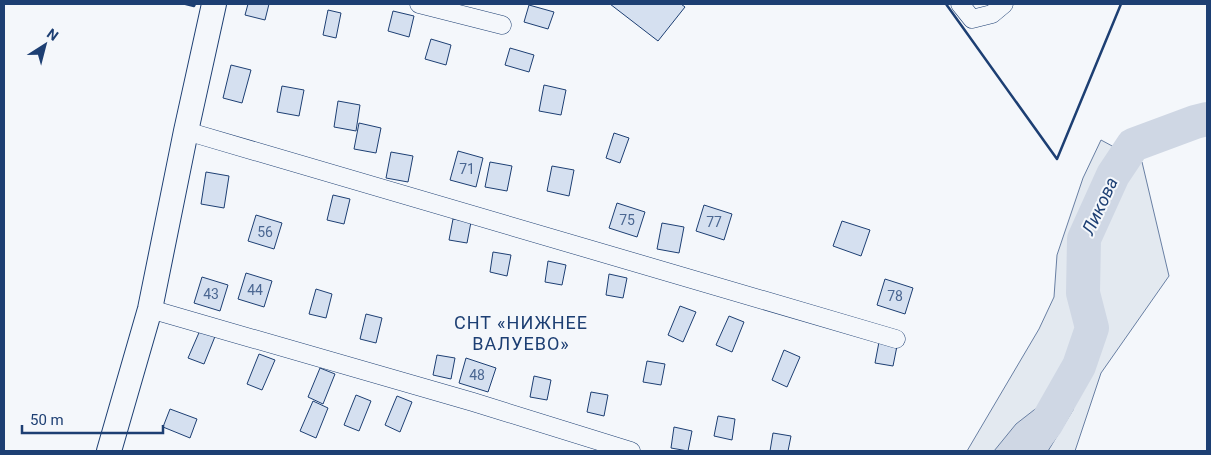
<svg xmlns="http://www.w3.org/2000/svg" width="1211" height="455" font-family="Roboto,sans-serif">
<style>
.green{fill:#e3e9f0;stroke:#687fa3}
.water{fill:#cfd7e4;stroke:#687fa3}
.lines{fill:none;stroke-linecap:round;stroke-linejoin:round}
.river{stroke:#cfd7e4;stroke-width:34}
.building{fill:#d5e0f0;stroke:#1d3f73}
.street-casing{stroke:#1d3f73;stroke-width:19}
.secondary-casing{stroke:#1d3f73;stroke-width:26}
.street{stroke:#f4f7fb;stroke-width:18}
.secondary{stroke:#f4f7fb;stroke-width:24}
.wall{stroke:#1d3f73;stroke-width:2.5}
.labels{text-anchor:middle;stroke-width:4;stroke-linejoin:round;paint-order:stroke}
.number-label{font-size:14px;fill:#4b6792}
.water-label{font-size:18px;font-style:italic;fill:#1d3f73;stroke:#f4f7fb}
.neighbourhood-label{font-size:18px;letter-spacing:1px;fill:#1d3f73;stroke:#f4f7fb}
</style>
<rect width="100%" height="100%" fill="#f4f7fb"/>
<path class="green" d="M1101,140L1142,162L1169,276L1101,373L1075,451H967L1039,329L1054,297L1057,255L1083,178Z"/>
<path class="water" d="M1079,366L1073,410L1048,451H994L1016,424L1043,403L1061,378Z"/>
<g class="lines">
<path class="river" d="M1025,451L1046,424L1079,366L1092,328L1083,293L1084,239L1113,175L1133,145L1195,122L1207,119"/>
</g>
<path class="building" d="M248,4H269L265,20L245,15Z
M610,4H681L685,7L658,41Z
M529,5L554,12L548,29L524,22Z
M328,10L341,13L336,38L323,35Z
M393,11L414,16L409,37L388,31Z
M431,39L451,45L446,65L425,59Z
M510,48L534,55L529,72L505,65Z
M231,65L251,70L242,103L223,98Z
M544,85L566,90L561,115L539,111Z
M282,86L304,90L299,116L277,112Z
M338,101L360,105L356,131L334,127Z
M359,123L381,128L376,153L354,149Z
M614,133L629,138L620,163L606,158Z
M458,151L483,158L476,187L450,180Z
M391,152L413,156L408,182L386,178Z
M490,162L512,166L507,191L485,187Z
M552,166L574,170L569,196L547,191Z
M206,172L229,176L224,208L201,204Z
M333,195L350,199L344,224L327,220Z
M617,203L645,212L637,237L609,228Z
M704,205L732,214L724,240L696,231Z
M256,215L282,223L274,249L248,241Z
M453,219L471,222L467,243L449,240Z
M842,221L870,230L861,256L833,246Z
M662,223L684,227L679,253L657,249Z
M493,252L511,255L507,276L490,272Z
M548,261L566,265L562,285L545,282Z
M246,273L272,281L264,307L238,299Z
M609,274L627,278L623,298L606,295Z
M202,277L228,285L220,311L194,303Z
M885,279L913,288L905,314L877,305Z
M316,289L332,294L326,318L309,314Z
M680,306L696,312L683,342L668,335Z
M366,314L382,318L376,343L360,339Z
M729,316L744,322L732,352L716,345Z
M201,328L216,334L204,364L188,358Z
M879,342L897,346L893,366L875,363Z
M784,350L800,357L787,387L772,380Z
M259,354L275,360L262,390L247,384Z
M437,355L455,358L451,379L433,375Z
M466,358L496,368L488,392L459,383Z
M647,361L665,364L661,385L643,382Z
M320,368L335,374L323,404L308,397Z
M534,376L551,380L547,400L530,397Z
M591,392L608,395L604,416L587,412Z
M356,395L371,401L359,431L344,425Z
M397,396L412,402L400,432L385,425Z
M313,401L328,408L316,438L300,431Z
M170,409L197,419L190,438L163,427Z
M718,416L735,419L732,440L714,436Z
M674,427L692,431L688,451L671,448Z
M773,433L791,436L788,451H770Z"/>
<g class="lines">
<g class="street-casing">
<path id="street" d="M419,4L502,25
M960,4L972,19L992,14L1004,4
M186,131L896,339
M150,309L473,402L631,451"/>
</g>
<g class="secondary-casing">
<path id="secondary" d="M109,451L150,309L186,131L214,4"/>
</g>
<use href="#street" class="street"/>
<use href="#secondary" class="secondary"/>
<path class="wall" d="M186,4L194,6L195,4
M946,4L1057,159L1121,4"/>
</g>
<g class="labels">
<g class="number-label">
<text x="467" y="174">71</text>
<text x="627" y="225">75</text>
<text x="714" y="227">77</text>
<text x="265" y="237">56</text>
<text x="255" y="295">44</text>
<text x="211" y="299">43</text>
<text x="895" y="301">78</text>
<text x="477" y="380">48</text>
</g>
<g class="water-label">
<text transform="translate(1100 206) rotate(-65)" y="6">Ликова</text>
</g>
<g class="neighbourhood-label">
<text x="521" y="329">СНТ «НИЖНЕЕ<tspan x="521" dy="21">ВАЛУЕВО»</tspan></text>
</g>
</g>
<rect width="1211" height="455" fill="none" stroke="#1d3f73" stroke-width="10"/>
<g transform="translate(45 45) rotate(36)" stroke="#f4f7fb" stroke-width="4" paint-order="stroke">
<path d="M0-4L9 19L0 12L-9 19Z" fill="#1d3f73"/>
<text y="-8" font-size="14" font-weight="bold" text-anchor="middle" fill="#1d3f73">N</text>
</g>
<path d="M22 425v8h141v-8" fill="none" stroke="#1d3f73" stroke-width="2.5"/>
<text x="30" y="425" font-size="15" fill="#1d3f73" stroke="#f4f7fb" stroke-width="4" paint-order="stroke">50 m</text>
</svg>
